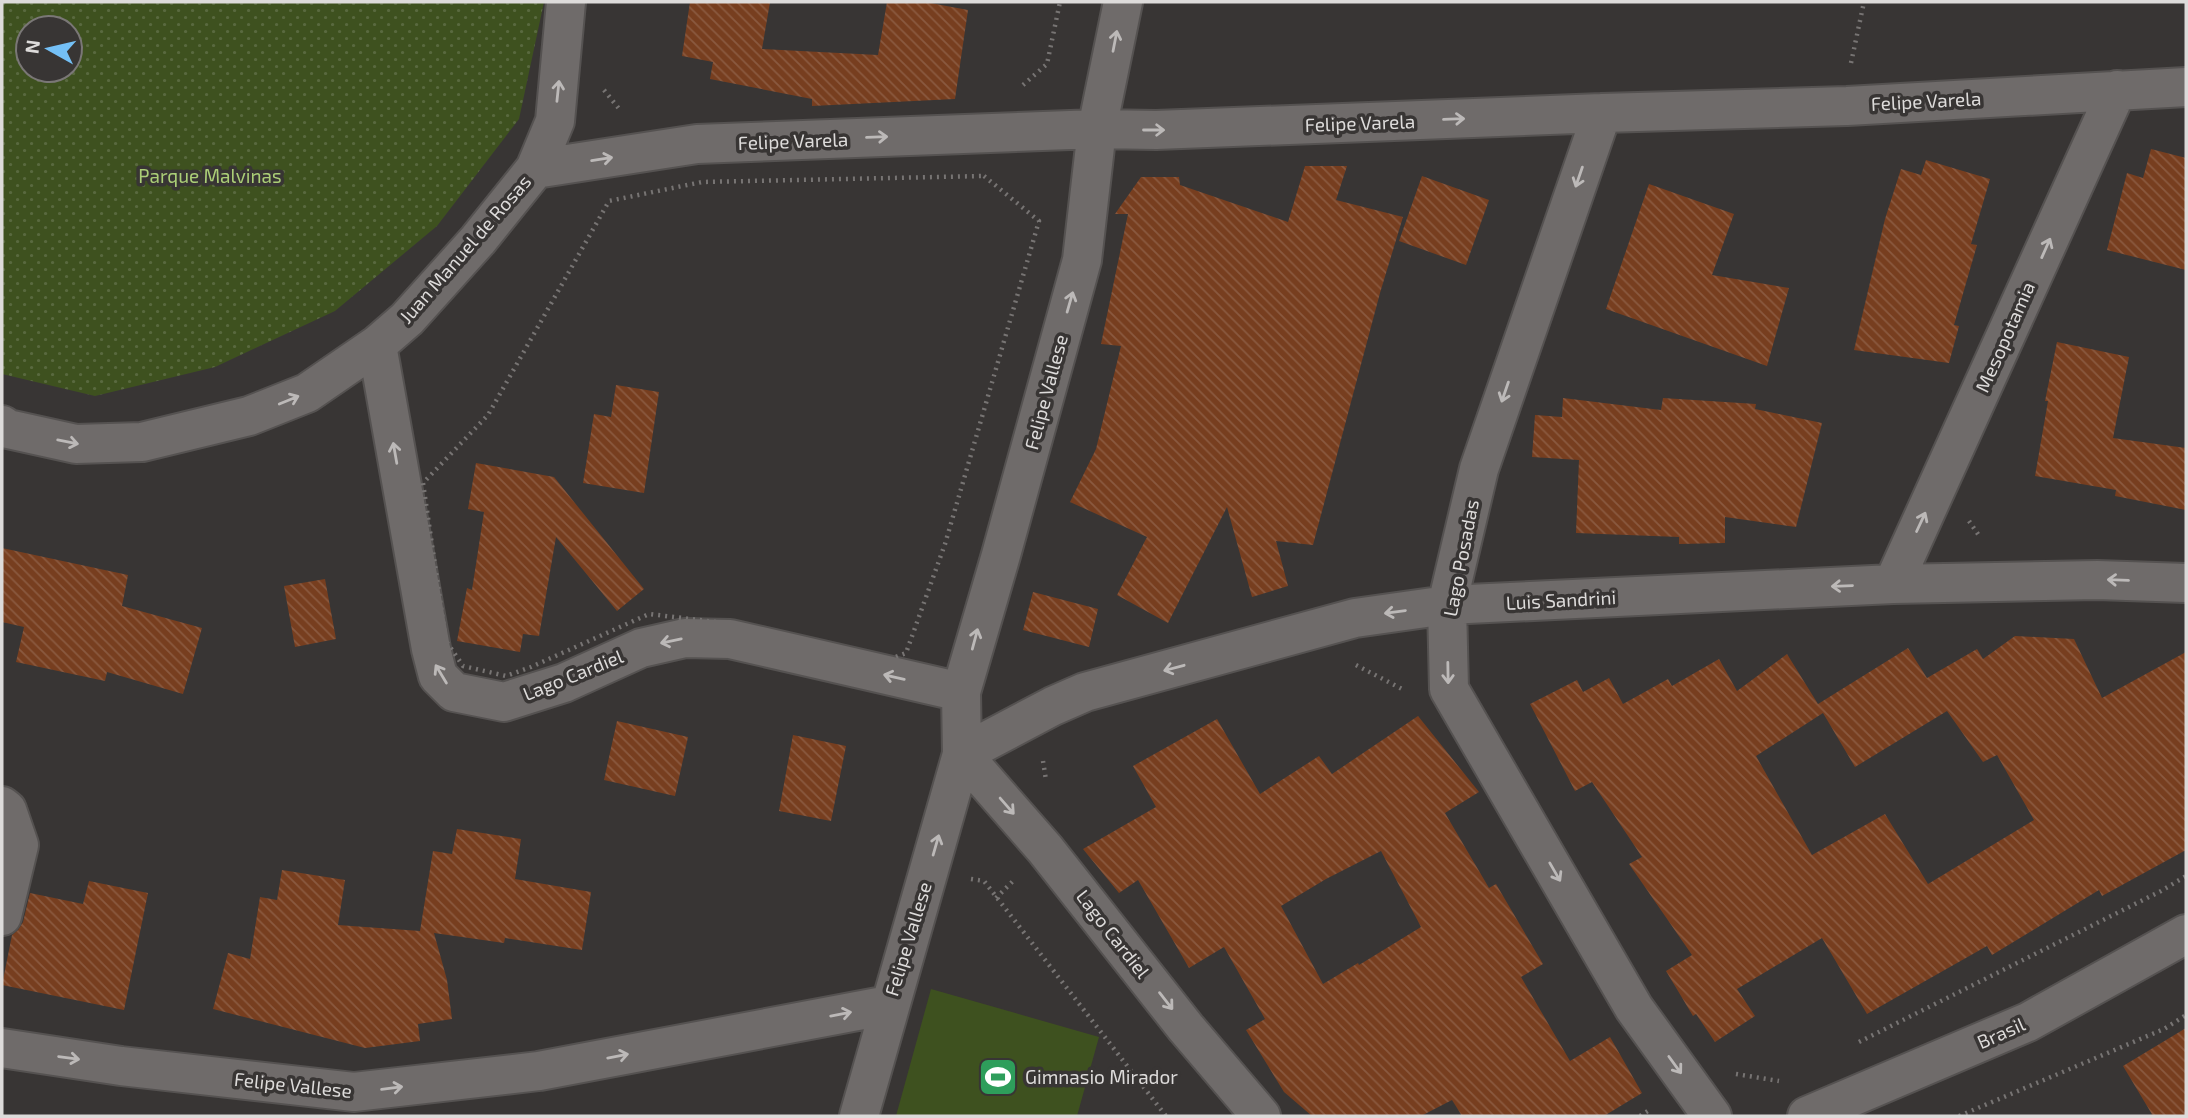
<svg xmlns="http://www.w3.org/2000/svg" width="2188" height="1118" font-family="'Exo 2',sans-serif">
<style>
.grass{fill:#3e511f}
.park{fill:url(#park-dots);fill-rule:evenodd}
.building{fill:url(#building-back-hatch);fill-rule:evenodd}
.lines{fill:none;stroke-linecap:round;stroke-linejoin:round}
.minor-casing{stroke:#555251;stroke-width:42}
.path{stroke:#777473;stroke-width:4.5;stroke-dasharray:2 5;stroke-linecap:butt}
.minor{stroke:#6f6b6a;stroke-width:38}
.oneway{stroke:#bcb9b8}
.labels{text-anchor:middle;stroke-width:7;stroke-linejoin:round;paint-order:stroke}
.street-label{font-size:19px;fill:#dddbda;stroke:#383534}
.park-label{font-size:19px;fill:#abce77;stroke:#383534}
.poi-label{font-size:19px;fill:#dddbda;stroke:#383534;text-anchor:start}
</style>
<defs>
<pattern id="park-dots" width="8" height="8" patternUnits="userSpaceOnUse" patternTransform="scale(1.75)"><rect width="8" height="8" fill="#3e511f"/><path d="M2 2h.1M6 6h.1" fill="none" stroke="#59693f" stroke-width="1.8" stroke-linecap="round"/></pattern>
<pattern id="building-back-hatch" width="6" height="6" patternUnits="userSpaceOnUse" patternTransform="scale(1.75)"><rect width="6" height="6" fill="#773e1f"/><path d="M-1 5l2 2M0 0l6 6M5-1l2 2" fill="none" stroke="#8a593f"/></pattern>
</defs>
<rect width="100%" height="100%" fill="#383534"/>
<path class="grass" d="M931,989L1099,1037L1077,1116H896Z"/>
<path class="park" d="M2,2H544L519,119L437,226L335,311L215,367L95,396L2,374ZM28,28H70V70H28Z"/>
<path class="building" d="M690,2H770L762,49L878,55L887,2H925L968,10L955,99L812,106V99L710,79L713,62L682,56Z
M2151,149L2186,158V270L2107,250L2127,173L2143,178Z
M1926,160L1990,179L1971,244L1977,245L1954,325L1959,326L1949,363L1854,350L1885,219L1901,169L1921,175Z
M1305,166H1347L1336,200L1403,217L1380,293L1313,545L1276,541L1288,586L1252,597L1227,507L1168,623L1117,595L1147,537L1070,502L1096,449L1121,346L1101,344L1128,214H1115L1141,177H1179L1180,185L1288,222Z
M1422,176L1489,200L1466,265L1399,241Z
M1649,184L1734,214L1712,275L1789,288L1767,366L1606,309Z
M2057,342L2129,357L2113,438L2186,448V510L2115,496L2116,490L2035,476L2048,401H2045Z
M616,385L659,392L644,493L583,483L594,414L611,417Z
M1563,398L1661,410L1663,398L1756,404L1755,409L1822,423L1796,527L1725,517V543L1679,544V537L1576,533L1579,460L1532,457L1535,415L1562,417Z
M476,463L554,477L644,589L617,611L556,537L539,636L523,634L520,652L457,641L467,588L472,590L484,512L468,509Z
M2,548L128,575L122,606L202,628L183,694L107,672L105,681L16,662L24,627L2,622Z
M325,579L336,639L295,647L284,586Z
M1033,592L1098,609L1089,647L1023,630Z
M2015,636L2074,639L2102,698L2186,652V850L2102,896L2099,890L1992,955L1987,946L1867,1014L1822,938L1737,989L1755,1016L1715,1042L1696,1014L1693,1016L1666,971L1692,955L1629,864L1642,857L1592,782L1575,791L1530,704L1577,680L1583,692L1609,678L1623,704L1668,679L1672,686L1719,659L1737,691L1787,654L1818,704L1908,648L1927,678L1977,649L1983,659ZM1947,711L1983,762L1997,755L2034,820L1928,884L1885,814L1812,855L1756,756L1823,713L1855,767Z
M1418,716L1479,792L1445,813L1489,888L1496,884L1543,964L1521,977L1570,1061L1610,1037L1642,1093L1604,1116H1462L1452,1100L1421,1116H1312L1284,1092L1246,1030L1265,1019L1224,947L1189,968L1138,880L1119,893L1083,849L1156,807L1133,766L1217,719L1260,794L1319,756L1332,774ZM1381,851L1421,927L1359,965L1358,963L1323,984L1281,906L1326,879Z
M617,721L688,737L675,796L604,780Z
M793,735L846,746L831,821L779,811Z
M457,829L521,839L515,879L591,892L582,950L505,938L504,943L434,933L447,980L452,1019L418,1024L420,1041L365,1048L213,1009L228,953L250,959L260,897L277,900L282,870L345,880L338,925L420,931L433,851L452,854Z
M89,881L148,893L124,1010L2,985L12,935L18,930L23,922L30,893L83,904Z
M2186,1028V1116H2153L2123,1066Z"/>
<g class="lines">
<g class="minor-casing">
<path id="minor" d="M1602,113L1479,469L1447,605L1449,689L1634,1008L1712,1116
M535,169L697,144L1097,129L1156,130L1602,113L1847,106L2186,87
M377,345L431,649L438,676L454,692L504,702L564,683L641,648L685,638L730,639L961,692
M2,425L8,429L76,444L142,442L249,416L307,393L377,345L407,319L478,240L535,169L555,121L566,2
M1893,584L2117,90
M962,754L1053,706L1085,692L1355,618L1447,605L1893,584L2097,580L2186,583
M962,754L1045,849L1186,1028L1261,1116
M2,806L7,810L19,845L2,916
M2,1048L121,1066L354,1092L539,1071L889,1005
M859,1116L962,754L961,692L1001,555L1082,260L1097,129L1123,2
M1807,1116L2028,1022L2186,934"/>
</g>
<path class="path" d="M1851,63L1864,2
M1023,85L1047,64L1060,2
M604,90L620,110
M984,176L1039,221L945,544L906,653L878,664L724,623L649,614L531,667L506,676L463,666L446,641L423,483L488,415L609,201L702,182Z
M1969,521L1980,537
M1356,665L1404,690
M1043,761L1046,780
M971,879L984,881L1166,1116
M996,898L1013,881
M1859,1042L2161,891L2186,876
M1736,1074L1779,1081
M1640,1116L1651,1109
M1959,1116L2164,1029L2186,1015"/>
<use href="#minor" class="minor"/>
</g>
<defs><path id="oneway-shaft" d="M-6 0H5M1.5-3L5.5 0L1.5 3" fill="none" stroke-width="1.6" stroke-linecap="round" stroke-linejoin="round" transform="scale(1.75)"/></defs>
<g class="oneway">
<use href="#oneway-shaft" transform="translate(1115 41) rotate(-79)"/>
<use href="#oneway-shaft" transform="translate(558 91) rotate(-84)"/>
<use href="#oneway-shaft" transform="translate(1454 119) rotate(-2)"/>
<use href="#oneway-shaft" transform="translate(1154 130)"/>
<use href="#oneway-shaft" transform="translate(877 137) rotate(-2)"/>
<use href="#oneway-shaft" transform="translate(602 159) rotate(-9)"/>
<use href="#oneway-shaft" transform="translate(1579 177) rotate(109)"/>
<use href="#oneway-shaft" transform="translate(2046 248) rotate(-66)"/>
<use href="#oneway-shaft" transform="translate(1070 302) rotate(-74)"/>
<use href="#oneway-shaft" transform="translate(1505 392) rotate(109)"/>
<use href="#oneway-shaft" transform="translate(289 400) rotate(-22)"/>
<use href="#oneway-shaft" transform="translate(68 442) rotate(11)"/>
<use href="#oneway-shaft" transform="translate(395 453) rotate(-100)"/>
<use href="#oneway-shaft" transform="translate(1921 522) rotate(-65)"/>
<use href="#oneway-shaft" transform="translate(2118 580) rotate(-178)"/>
<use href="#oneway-shaft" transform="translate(1842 586) rotate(178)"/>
<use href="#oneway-shaft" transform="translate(1395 612) rotate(172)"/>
<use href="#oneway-shaft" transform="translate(975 639) rotate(-75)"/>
<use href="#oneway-shaft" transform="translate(671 641) rotate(168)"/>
<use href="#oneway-shaft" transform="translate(1174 668) rotate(165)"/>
<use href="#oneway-shaft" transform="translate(1448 673) rotate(89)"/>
<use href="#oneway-shaft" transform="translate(441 674) rotate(-121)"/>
<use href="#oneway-shaft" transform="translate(894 677) rotate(-167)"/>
<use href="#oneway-shaft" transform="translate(1007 806) rotate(49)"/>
<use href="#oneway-shaft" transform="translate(936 845) rotate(-74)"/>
<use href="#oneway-shaft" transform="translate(1555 872) rotate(60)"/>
<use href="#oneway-shaft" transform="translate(1166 1001) rotate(52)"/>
<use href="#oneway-shaft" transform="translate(841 1014) rotate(-11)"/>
<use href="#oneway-shaft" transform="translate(618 1056) rotate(-11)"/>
<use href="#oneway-shaft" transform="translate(69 1058) rotate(8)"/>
<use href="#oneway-shaft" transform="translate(1675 1065) rotate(54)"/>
<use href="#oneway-shaft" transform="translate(392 1088) rotate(-7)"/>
</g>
<defs>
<g id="stadium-square" transform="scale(2.0125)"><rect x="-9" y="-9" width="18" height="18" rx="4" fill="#2e9e5b" stroke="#383534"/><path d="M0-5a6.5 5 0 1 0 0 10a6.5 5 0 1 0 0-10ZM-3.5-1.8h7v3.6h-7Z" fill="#fff"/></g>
</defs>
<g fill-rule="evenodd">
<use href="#stadium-square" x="998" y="1077"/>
</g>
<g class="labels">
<g class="street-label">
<text transform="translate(1926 101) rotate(-3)" y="7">Felipe Varela</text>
<text transform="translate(1360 123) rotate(-2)" y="7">Felipe Varela</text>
<text transform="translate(793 141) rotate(-2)" y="7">Felipe Varela</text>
<text transform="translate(465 249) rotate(-49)" y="7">Juan Manuel de Rosas</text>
<text transform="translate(2005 337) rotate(-66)" y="7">Mesopotamia</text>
<text transform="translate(1046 392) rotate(-75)" y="7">Felipe Vallese</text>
<text transform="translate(1461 558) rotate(-79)" y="7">Lago Posadas</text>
<text transform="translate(1561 600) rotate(-3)" y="7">Luis Sandrini</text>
<text transform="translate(573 675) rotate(-22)" y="7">Lago Cardiel</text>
<text transform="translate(1113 934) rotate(52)" y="7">Lago Cardiel</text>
<text transform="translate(908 939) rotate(-73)" y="7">Felipe Vallese</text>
<text transform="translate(2001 1033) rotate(-24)" y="7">Brasil</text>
<text transform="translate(293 1085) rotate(6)" y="7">Felipe Vallese</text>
</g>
<g class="park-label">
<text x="210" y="183">Parque Malvinas</text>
</g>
<g class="poi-label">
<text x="1025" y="1084">Gimnasio Mirador</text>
</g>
</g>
<rect width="2188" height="1118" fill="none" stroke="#dddbda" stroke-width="7"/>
<g transform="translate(49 49) rotate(278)"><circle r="33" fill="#383534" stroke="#7a7776" stroke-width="2"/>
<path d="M0-5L12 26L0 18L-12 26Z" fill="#74c0f6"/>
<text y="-10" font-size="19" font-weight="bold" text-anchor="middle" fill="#dddbda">N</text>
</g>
</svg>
